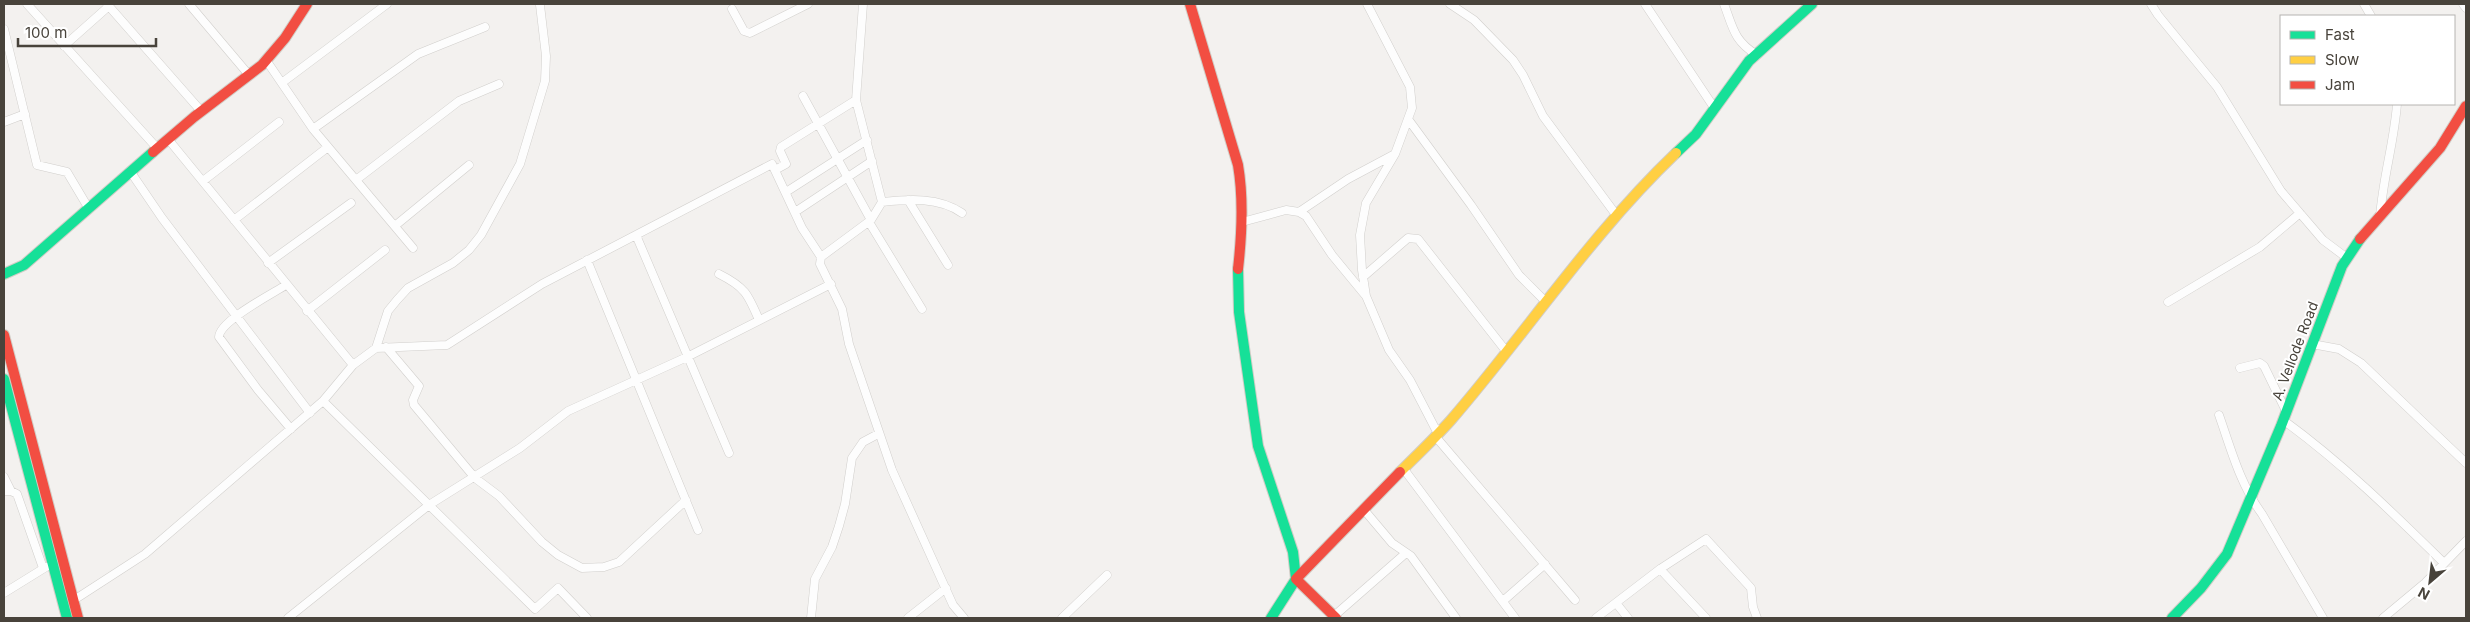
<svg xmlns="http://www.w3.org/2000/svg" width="2470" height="622" font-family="Inter,sans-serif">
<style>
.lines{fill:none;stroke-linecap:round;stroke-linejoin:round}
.street-casing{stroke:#d1cfcc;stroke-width:9}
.fast-casing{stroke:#d1cdc6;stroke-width:12}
.slow-casing{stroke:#d1cdc6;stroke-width:12}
.jam-casing{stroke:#d1cdc6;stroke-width:12}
.street{stroke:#fdfdfd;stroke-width:8}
.fast{stroke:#16e098;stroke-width:10}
.slow{stroke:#ffcf43;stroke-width:10}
.jam{stroke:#f24e42;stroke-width:10}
.labels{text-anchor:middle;stroke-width:4;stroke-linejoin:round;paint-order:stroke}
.street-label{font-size:14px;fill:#48433b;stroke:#fff}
</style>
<rect width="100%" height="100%" fill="#f3f1ef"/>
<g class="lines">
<g class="street-casing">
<path id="street" d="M27,4L157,148
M107,4L201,111
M189,4L249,75
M863,4L856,100L882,202L871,220L821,257L820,264L842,309L849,344L892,470L953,605L964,618
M1367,4L1410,87L1412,108L1395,154L1366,203L1360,235L1362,270L1366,296L1389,350L1410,380L1436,430L1442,429
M1450,4L1474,20L1513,60L1523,75L1543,116L1617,216
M1645,4L1715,109
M1724,4C1733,28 1734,41 1757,55
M2151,4L2158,15L2217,87L2281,191L2323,240L2347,258
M2364,4L2371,16
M2463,4L2466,8
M732,9L744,31L750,33L808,4
M4,29L37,165L67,172L89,209
M64,46L109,6
M266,60L313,129L413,248
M283,82L387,4
M803,96L871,220
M1408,119L1471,205L1519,275L1546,302
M4,122L25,114
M313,129L418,54L485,27
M775,170L786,164L780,151L781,147L856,100
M130,171L162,218L310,413
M356,180L459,101L499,84
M203,181L279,122
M786,192L867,140
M908,200L948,265
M882,202C909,199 939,197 962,213
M795,212L872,161
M1299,212L1348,179L1393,155
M2380,217C2383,177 2394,143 2397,104
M234,220L328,147
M869,222L922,309
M1242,222L1286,210L1299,212L1306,216L1332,255L1365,295
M396,225L469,165
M636,235L729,453
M587,260L698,530
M268,263L351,203
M719,274C745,287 748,294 759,320
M1363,277L1408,238L1418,239L1506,351
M286,285C272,294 219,321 219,337L258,390L291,429
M2168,302L2260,247L2300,213
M307,311L385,250
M2312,344L2339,349L2361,363L2466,463
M386,347L419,386L413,400L414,405L475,478L499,496L542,542L558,555L582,568L604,567L619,562L686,500
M376,348L388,311L397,300L408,288L453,263L469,250L481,235L520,164L545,81L546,56L540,5
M353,365L376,348L447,345L542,284L772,164L802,228L821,257
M2240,368L2260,363L2264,366L2286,411
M323,401L535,609L558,588L587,618
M2219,415C2231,449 2240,484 2262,514L2323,618
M2283,420C2341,462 2393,513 2444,563
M1435,436L1575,600
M1403,468L1515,618
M4,477L11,491
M4,491H11L17,494L43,568
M1365,511L1392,543L1411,556L1456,618
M1660,569L1706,618
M4,593L46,567
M74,600L145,554L323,401L353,365L168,139
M1503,601L1545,564
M1616,603L1628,618
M1334,616L1406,553
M288,618L429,505L520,448L568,411L687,357L831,284
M811,618L815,579L832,547L839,526L845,504L852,458L863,442L878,434
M908,618L946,588
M1062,618L1107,575
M1596,618L1660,569L1706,539L1751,588L1753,607L1757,618
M2383,618L2425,583L2466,541"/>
</g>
<g class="fast-casing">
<path id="fast" d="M1676,153L1696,134L1749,61L1812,4
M1238,269L1239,312L1258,446L1293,552L1296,579L1271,618
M4,274L24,265L153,152
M4,379L67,618
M2172,618L2201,588L2227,554L2281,426L2342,266L2360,239"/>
</g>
<g class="slow-casing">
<path id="slow" d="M1400,472C1417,455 1435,438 1451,420C1527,332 1591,234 1676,153"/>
</g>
<g class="jam-casing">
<path id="jam" d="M1190,4L1238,165C1244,200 1242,234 1238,269
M153,152L194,117L262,65L285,38L307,4
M2360,239L2440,148L2466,106
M4,335L78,618
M1336,618L1296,579L1400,472"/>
</g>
<use href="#street" class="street"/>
<use href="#fast" class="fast"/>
<use href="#slow" class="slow"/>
<use href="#jam" class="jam"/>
</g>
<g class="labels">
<g class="street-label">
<text transform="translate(2295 351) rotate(-69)" y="5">A. Vellode Road</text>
</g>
</g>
<rect width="2470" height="622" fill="none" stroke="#48433b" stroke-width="10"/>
<rect x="2280" y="15" width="175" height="90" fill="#ffffff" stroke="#b6b4b1"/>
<rect x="2290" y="31" width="25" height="8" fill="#16e098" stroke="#b6b4b1"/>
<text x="2325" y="40" font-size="15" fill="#48433b">Fast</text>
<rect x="2290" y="56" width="25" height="8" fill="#ffcf43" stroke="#b6b4b1"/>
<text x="2325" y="65" font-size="15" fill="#48433b">Slow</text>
<rect x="2290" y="81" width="25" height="8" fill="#f24e42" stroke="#b6b4b1"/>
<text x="2325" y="90" font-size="15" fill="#48433b">Jam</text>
<g transform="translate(2430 582) rotate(208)" stroke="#ffffff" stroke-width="4" paint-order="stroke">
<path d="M0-4L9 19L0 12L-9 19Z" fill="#48433b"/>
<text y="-8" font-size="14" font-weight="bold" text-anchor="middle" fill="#48433b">N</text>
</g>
<path d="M18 38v8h138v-8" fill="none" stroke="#48433b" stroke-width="2.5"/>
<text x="25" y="38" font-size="15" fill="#48433b" stroke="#ffffff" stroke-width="4" paint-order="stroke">100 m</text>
</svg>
